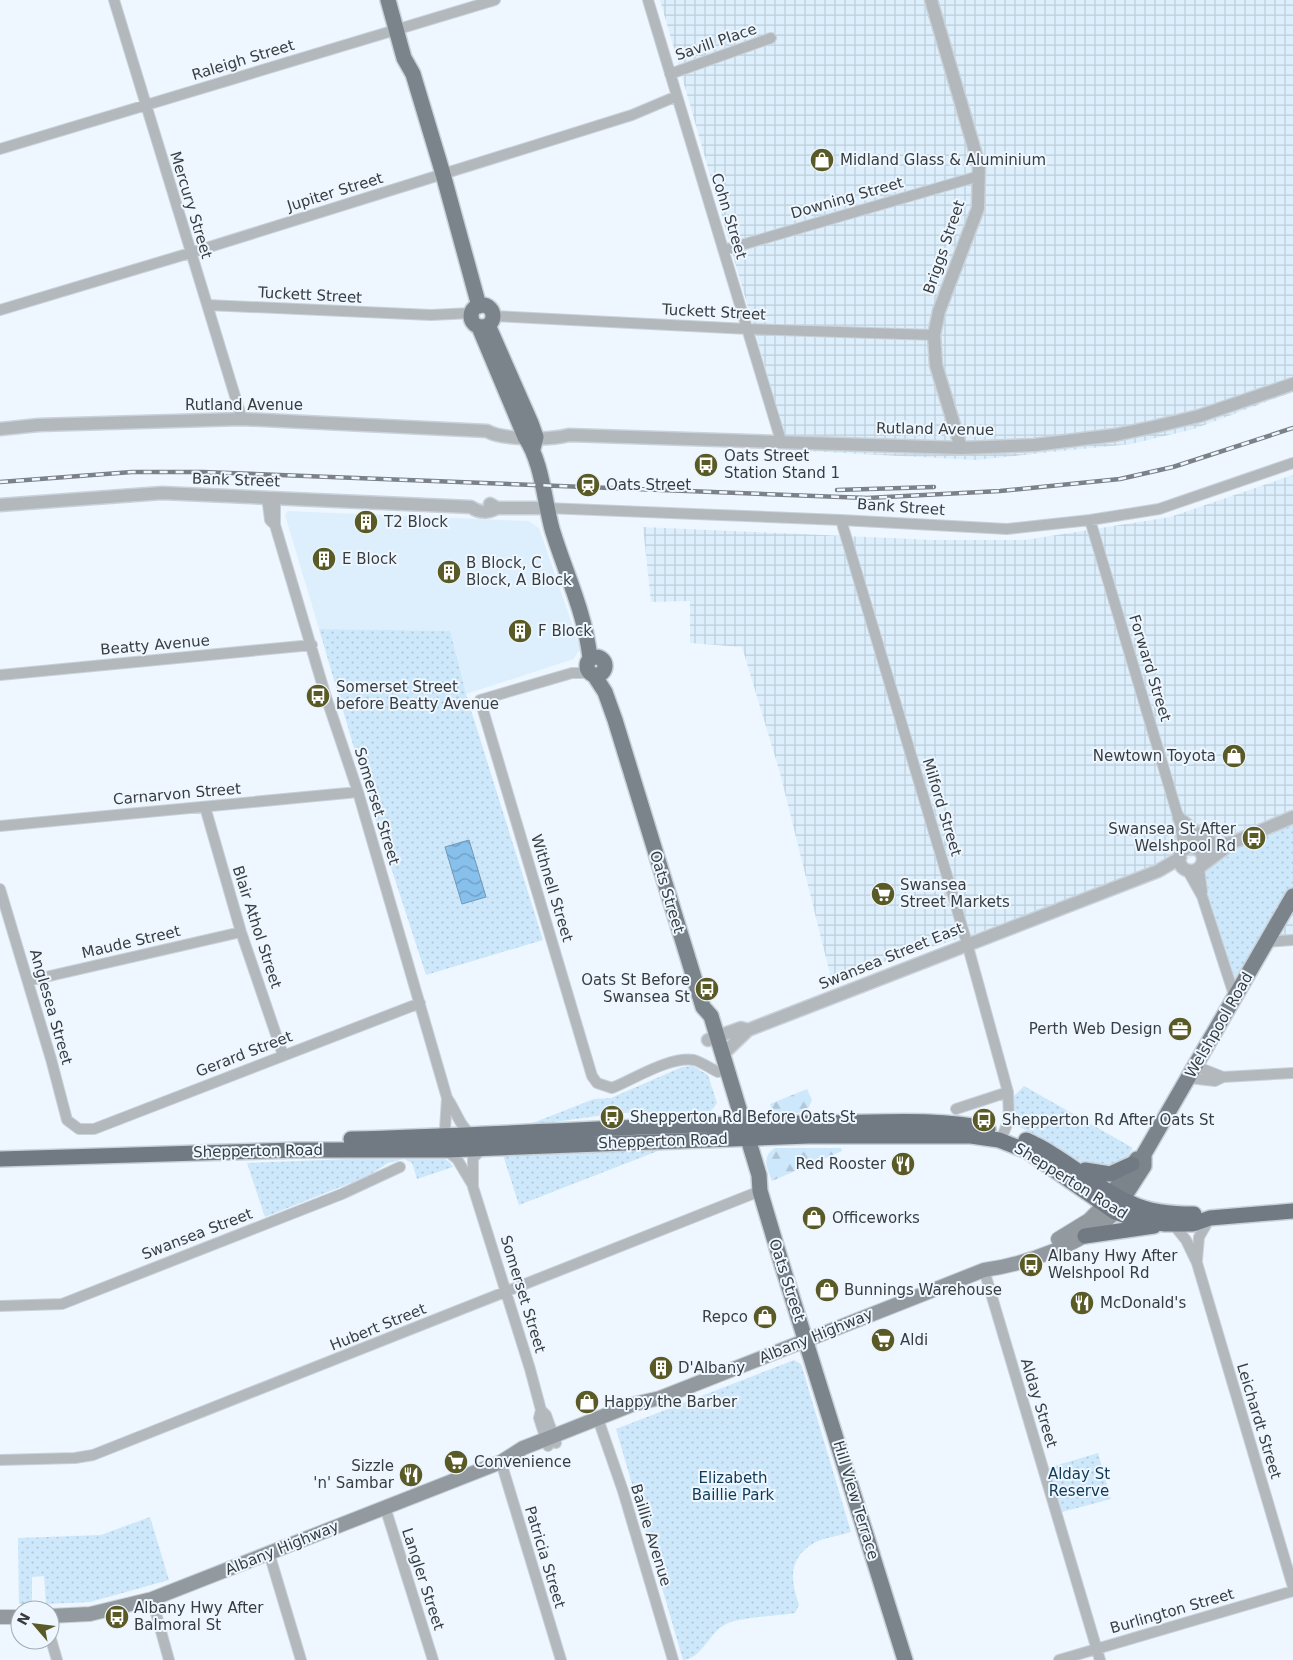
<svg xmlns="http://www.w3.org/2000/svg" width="1293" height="1660" font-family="'DejaVu Sans',sans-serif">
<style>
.built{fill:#ddeffd}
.industrial{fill:url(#industrial-grid)}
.grass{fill:url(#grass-dots)}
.forest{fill:url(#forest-firs)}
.water{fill:url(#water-waves);stroke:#6f99b8}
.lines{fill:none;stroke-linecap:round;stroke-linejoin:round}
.minor-casing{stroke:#cad2d9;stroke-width:12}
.tertiary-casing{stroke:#cad2d9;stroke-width:15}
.secondary-casing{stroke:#cad2d9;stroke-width:16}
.primary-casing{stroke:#cad2d9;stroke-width:18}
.trunk-casing{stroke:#cad2d9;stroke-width:18}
.minor{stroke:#b3b8bc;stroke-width:10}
.tertiary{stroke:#b3b8bc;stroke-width:12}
.secondary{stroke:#92999f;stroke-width:14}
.primary{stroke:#7b848b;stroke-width:15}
.trunk{stroke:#717a82;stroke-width:15}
.rail-casing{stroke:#7b8186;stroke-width:4.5}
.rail{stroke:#eef7ff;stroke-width:2.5;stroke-dasharray:8;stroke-linecap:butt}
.labels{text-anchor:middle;stroke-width:4;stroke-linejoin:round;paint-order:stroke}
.street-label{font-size:15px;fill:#383d40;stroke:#eef7ff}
.poi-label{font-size:15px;fill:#383d40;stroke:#eef7ff;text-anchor:start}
.park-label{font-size:15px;fill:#0e3a57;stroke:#eef7ff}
</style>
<defs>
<pattern id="industrial-grid" width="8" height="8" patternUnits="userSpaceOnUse" patternTransform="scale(1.25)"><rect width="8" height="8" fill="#ddeffd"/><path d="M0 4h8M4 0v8" fill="none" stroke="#beceda"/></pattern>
<pattern id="grass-dots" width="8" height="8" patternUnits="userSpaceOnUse" patternTransform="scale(1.25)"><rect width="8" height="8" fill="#cde7fb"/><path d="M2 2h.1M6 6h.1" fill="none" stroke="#b1c7d8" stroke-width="1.8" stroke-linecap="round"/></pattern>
<pattern id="forest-firs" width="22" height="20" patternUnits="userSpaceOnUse" patternTransform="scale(1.25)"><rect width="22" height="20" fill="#cde7fb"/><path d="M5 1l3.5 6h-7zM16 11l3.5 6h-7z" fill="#b1c7d8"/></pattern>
<pattern id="water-waves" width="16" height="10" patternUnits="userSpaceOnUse" patternTransform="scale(1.25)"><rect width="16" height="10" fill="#87c0eb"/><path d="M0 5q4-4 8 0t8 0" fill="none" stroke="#6f9dc0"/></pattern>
</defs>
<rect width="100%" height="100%" fill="#eef7ff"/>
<path class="built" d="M288,511L528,521L539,528L581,650L577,653L574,659L466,694L449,631L319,629L285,515Z"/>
<path class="industrial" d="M660,0H1293V392L1194,429L1131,444L976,460L785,450V437Z
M1293,475V817L1191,858L971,935L831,978L780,773L742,647L690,643V601L651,602L643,527L934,540H1025L1170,517Z
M1293,906V943L1271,945Z"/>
<path class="grass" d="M319,629L450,631L466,694L543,940L426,975L372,809Z
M1293,817V896L1235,993L1203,894L1201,866Z
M693,1066L708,1075L717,1103L711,1111L619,1113L525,1126L594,1099L611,1098L682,1067Z
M1024,1086L1133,1148L1126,1159L1113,1168L1085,1164L1018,1126L1013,1120L1015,1110L1012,1098Z
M663,1149L519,1205L503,1155Z
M399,1157C415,1157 444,1150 453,1167L417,1179L412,1163L404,1159L388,1163L368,1176L265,1217L247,1163Z
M794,1360L801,1364L851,1532C842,1535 820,1539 814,1543C787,1559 791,1581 799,1605L795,1613C778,1616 739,1617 726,1624C709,1632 703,1658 683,1660L616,1429Z
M1098,1453L1111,1499L1062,1512L1048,1468Z
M150,1517L169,1580L90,1602L46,1604L44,1576L32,1577V1604H19L18,1538L101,1535Z"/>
<path class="forest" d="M807,1089L812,1100L807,1111L798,1113L773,1112L770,1104Z
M775,1148H841L842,1151L772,1181C767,1168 761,1157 775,1148Z"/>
<path class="water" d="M469,840L486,897L462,904L445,847Z"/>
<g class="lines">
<g class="minor-casing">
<path id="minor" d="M114,0L242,419
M648,0L781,441
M670,74L771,38
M0,149L495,0
M724,250L979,176
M207,305L431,315L472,313
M0,310L190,253L632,115L677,96
M493,316L748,329L934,335
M267,497L270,520L275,525L326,697L358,792L447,1098C456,1110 459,1126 472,1135
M546,508L841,520L1007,529L1090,520L1159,509L1293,463
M841,520L967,943L1008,1092L1009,1119L1004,1132
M1090,520L1180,823L1184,851
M275,525V498
M590,673H572L480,700L592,1076L597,1083L612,1088C634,1079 670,1056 694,1060C702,1062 711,1069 718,1072
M0,675L312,645
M205,807L241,932L283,1055
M1181,824L1194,848
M0,826L358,792
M1199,868L1202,892
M1188,871L1202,896L1234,995
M0,889L51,1059L67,1120L79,1129H94L420,1003
M1267,942L1293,940
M28,981L241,932
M1195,1066L1223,1077
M1189,1078L1215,1081L1223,1077L1293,1073
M956,1109L1008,1092
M439,1137L445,1129L447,1098
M483,1148L473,1158V1187L530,1369L541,1410L539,1418L548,1446
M446,1150L457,1159L472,1184
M1173,1224L1186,1240L1197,1263L1293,1587
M1197,1260L1199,1237L1210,1218
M984,1270L1100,1660
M0,1306L62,1304L342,1194L400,1167
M541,1410L546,1415L556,1443
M598,1419L623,1491L673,1660
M0,1460L75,1458L93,1455L760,1191
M501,1462L561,1660
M385,1507L433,1660
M269,1553L301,1660
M152,1599L169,1660
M50,1636L57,1660
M1059,1660L1293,1591"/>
</g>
<g class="tertiary-casing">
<path id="tertiary" d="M931,0L979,165L978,208L939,311L934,335L936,365L961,448
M0,429L39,425L242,419L487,431C502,440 552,440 569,435L961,448L1034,445L1115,435L1153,427L1199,416L1293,384
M490,504L497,508H546
M0,505L162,493L471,507C479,513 489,513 497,508
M1179,818L1200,836L1217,845
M1179 859a12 12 0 1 1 24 0a12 12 0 1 1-24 0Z
M1197,849L1234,842L1293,817
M1201,866L1232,843
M708,1040L741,1028L748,1030
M722,1055L748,1030L1158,871L1180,858"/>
</g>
<g class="secondary-casing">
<path id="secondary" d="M1058,1239L1089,1220L1104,1205
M50,1616L90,1614L152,1599L501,1462L523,1448L546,1439L634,1404L660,1398L984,1270C1025,1264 1086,1244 1115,1212
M0,1617H20"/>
</g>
<g class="primary-casing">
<path id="primary" d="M388,0L404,58L413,74L443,174L479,306
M471 316a11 11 0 1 1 22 0a11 11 0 1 1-22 0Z
M488,325L531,423L536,437L533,449
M479,327L525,437C542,462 544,499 552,529C565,572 585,612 590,658
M587 666a9 9 0 1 1 18 0a9 9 0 1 1-18 0Z
M594,675L605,692L615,720L703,1007L711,1016L759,1175L760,1191L782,1265L905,1660
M1105,1203L1137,1159
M1117,1208L1144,1166V1154L1293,896"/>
</g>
<g class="trunk-casing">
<path id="trunk" d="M351,1139C507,1135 662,1123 817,1123C870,1123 937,1117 988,1129
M1026,1140C1065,1157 1095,1188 1133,1204C1152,1213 1174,1214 1194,1214
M0,1159L296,1150H446L809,1136H971L999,1140L1027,1151L1115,1212L1137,1220L1165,1224H1193L1210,1218L1293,1211
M1085,1170L1110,1174L1132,1164
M1085,1236L1154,1226"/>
</g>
<use href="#minor" class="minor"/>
<use href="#tertiary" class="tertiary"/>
<use href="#secondary" class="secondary"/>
<use href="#primary" class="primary"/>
<use href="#trunk" class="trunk"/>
<g class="rail-casing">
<path id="rail" d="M0,482L132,472H203L867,498L1000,491L1120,479L1173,467L1293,428
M837,490L934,487"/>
</g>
<use href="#rail" class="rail"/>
</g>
<defs>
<g id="shop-disc" transform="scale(1.25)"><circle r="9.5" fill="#5a5a26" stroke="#eef7ff"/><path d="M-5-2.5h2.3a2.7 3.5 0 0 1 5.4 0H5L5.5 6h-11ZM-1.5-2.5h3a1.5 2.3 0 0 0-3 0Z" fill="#fff"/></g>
<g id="bus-disc" transform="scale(1.25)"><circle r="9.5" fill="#5a5a26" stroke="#eef7ff"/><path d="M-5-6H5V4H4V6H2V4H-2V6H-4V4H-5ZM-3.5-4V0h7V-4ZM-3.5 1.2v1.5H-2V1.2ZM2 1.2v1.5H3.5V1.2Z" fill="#fff"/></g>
<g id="station-disc" transform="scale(1.25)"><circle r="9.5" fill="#5a5a26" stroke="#eef7ff"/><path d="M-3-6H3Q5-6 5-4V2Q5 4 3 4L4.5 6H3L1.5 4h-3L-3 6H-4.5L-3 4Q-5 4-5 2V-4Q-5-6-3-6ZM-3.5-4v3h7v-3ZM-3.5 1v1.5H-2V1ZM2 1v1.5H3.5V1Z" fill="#fff"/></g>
<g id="building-disc" transform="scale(1.25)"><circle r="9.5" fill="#5a5a26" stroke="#eef7ff"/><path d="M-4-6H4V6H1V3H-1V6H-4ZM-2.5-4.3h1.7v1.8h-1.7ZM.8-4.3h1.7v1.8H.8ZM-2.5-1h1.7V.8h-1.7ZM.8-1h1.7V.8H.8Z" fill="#fff"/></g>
<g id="supermarket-disc" transform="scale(1.25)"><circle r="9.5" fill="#5a5a26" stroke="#eef7ff"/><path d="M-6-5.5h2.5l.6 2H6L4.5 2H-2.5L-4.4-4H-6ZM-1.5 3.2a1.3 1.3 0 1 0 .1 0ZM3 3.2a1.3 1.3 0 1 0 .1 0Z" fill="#fff"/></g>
<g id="office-disc" transform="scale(1.25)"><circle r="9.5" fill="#5a5a26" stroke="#eef7ff"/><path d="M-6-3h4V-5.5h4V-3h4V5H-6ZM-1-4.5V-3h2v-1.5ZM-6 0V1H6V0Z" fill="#fff"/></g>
<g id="restaurant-disc" transform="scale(1.25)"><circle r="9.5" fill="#5a5a26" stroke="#eef7ff"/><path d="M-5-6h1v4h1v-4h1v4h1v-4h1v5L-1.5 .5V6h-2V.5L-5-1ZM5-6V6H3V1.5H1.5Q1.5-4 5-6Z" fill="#fff"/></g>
</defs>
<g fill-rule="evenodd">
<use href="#shop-disc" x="822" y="160"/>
<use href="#bus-disc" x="706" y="465"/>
<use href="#station-disc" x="588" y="485"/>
<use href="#building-disc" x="366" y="522"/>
<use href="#building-disc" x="324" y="559"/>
<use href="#building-disc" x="449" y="572"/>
<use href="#building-disc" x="520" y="631"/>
<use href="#bus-disc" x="318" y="696"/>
<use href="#shop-disc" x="1234" y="756"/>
<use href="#bus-disc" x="1254" y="838"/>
<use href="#supermarket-disc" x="883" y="894"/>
<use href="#bus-disc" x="707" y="989"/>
<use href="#office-disc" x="1180" y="1029"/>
<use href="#bus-disc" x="612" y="1117"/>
<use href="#bus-disc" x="984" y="1120"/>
<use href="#restaurant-disc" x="903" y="1164"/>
<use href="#shop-disc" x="814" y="1218"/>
<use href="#bus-disc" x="1031" y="1265"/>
<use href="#shop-disc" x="827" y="1290"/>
<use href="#restaurant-disc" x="1082" y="1303"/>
<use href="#shop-disc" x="765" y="1317"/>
<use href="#supermarket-disc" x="883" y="1340"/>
<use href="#building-disc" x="661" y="1368"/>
<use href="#shop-disc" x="587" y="1402"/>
<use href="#supermarket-disc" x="456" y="1462"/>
<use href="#restaurant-disc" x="411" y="1475"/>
<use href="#bus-disc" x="117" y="1617"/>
</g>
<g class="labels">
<g class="street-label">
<text transform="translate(716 42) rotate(-19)" y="5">Savill Place</text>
<text transform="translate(243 60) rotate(-17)" y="5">Raleigh Street</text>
<text transform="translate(335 192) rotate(-17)" y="5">Jupiter Street</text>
<text transform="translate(847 198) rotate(-16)" y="5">Downing Street</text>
<text transform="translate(191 205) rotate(73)" y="5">Mercury Street</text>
<text transform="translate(729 216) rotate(73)" y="5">Cohn Street</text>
<text transform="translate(944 247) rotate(-71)" y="5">Briggs Street</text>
<text transform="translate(310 295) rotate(3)" y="5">Tuckett Street</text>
<text transform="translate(714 312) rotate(3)" y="5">Tuckett Street</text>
<text x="244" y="410">Rutland Avenue</text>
<text transform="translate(935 429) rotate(1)" y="5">Rutland Avenue</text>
<text transform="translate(236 480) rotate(2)" y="5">Bank Street</text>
<text transform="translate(901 507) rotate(4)" y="5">Bank Street</text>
<text transform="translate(155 645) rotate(-5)" y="5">Beatty Avenue</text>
<text transform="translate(1150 668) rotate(73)" y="5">Forward Street</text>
<text transform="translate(177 794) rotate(-5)" y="5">Carnarvon Street</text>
<text transform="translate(377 806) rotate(73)" y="5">Somerset Street</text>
<text transform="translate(942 807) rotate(73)" y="5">Milford Street</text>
<text transform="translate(552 888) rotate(73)" y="5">Withnell Street</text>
<text transform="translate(667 892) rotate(73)" y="5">Oats Street</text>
<text transform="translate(257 927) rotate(72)" y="5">Blair Athol Street</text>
<text transform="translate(131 942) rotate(-13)" y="5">Maude Street</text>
<text transform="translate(891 956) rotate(-22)" y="5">Swansea Street East</text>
<text transform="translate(51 1007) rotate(74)" y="5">Anglesea Street</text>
<text transform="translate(1219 1025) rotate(-60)" y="5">Welshpool Road</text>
<text transform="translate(244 1054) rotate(-21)" y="5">Gerard Street</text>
<text transform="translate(663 1141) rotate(-2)" y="5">Shepperton Road</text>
<text transform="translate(258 1151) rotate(-1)" y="5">Shepperton Road</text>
<text transform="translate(1071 1181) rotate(32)" y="5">Shepperton Road</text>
<text transform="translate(197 1234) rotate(-21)" y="5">Swansea Street</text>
<text transform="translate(787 1280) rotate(72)" y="5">Oats Street</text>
<text transform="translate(523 1294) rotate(73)" y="5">Somerset Street</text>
<text transform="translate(378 1327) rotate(-22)" y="5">Hubert Street</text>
<text transform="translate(816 1336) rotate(-22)" y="5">Albany Highway</text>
<text transform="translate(1039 1403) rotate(73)" y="5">Alday Street</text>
<text transform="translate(1259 1421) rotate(73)" y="5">Leichardt Street</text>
<text transform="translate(856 1500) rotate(73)" y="5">Hill View Terrace</text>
<text transform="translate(651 1535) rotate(73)" y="5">Baillie Avenue</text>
<text transform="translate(282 1548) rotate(-22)" y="5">Albany Highway</text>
<text transform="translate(545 1557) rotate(73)" y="5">Patricia Street</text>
<text transform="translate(423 1579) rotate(72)" y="5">Langler Street</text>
<text transform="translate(1172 1611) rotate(-16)" y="5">Burlington Street</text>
</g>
<g class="poi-label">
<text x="840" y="165">Midland Glass &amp; Aluminium</text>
<text x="724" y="461">Oats Street<tspan x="724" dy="17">Station Stand 1</tspan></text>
<text x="606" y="490">Oats Street</text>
<text x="384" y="527">T2 Block</text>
<text x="342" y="564">E Block</text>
<text x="466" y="568">B Block, C<tspan x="466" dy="17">Block, A Block</tspan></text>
<text x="538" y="636">F Block</text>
<text x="336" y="692">Somerset Street<tspan x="336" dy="17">before Beatty Avenue</tspan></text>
<text x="1216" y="761" text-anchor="end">Newtown Toyota</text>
<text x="1236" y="834" text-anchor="end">Swansea St After<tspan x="1236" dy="17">Welshpool Rd</tspan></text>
<text x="900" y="890">Swansea<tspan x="900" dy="17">Street Markets</tspan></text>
<text x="690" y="985" text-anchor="end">Oats St Before<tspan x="690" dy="17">Swansea St</tspan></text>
<text x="1162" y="1034" text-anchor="end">Perth Web Design</text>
<text x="630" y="1122">Shepperton Rd Before Oats St</text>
<text x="1002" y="1125">Shepperton Rd After Oats St</text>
<text x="886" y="1169" text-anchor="end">Red Rooster</text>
<text x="832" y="1223">Officeworks</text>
<text x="1048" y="1261">Albany Hwy After<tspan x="1048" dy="17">Welshpool Rd</tspan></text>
<text x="844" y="1295">Bunnings Warehouse</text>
<text x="1100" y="1308">McDonald's</text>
<text x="748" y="1322" text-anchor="end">Repco</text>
<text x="900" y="1345">Aldi</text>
<text x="678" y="1373">D'Albany</text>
<text x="604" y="1407">Happy the Barber</text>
<text x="474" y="1467">Convenience</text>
<text x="394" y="1471" text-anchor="end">Sizzle<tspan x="394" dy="17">'n' Sambar</tspan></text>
<text x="134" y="1613">Albany Hwy After<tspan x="134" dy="17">Balmoral St</tspan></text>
</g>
<g class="park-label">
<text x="1079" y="1479">Alday St<tspan x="1079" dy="17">Reserve</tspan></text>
<text x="733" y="1483">Elizabeth<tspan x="733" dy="17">Baillie Park</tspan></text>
</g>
</g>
<g transform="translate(35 1625) rotate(298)"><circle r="24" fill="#eef7ff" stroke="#a5adb3"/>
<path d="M0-4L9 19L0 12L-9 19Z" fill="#5a5a26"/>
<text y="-8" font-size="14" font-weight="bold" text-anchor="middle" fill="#383d40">N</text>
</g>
</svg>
